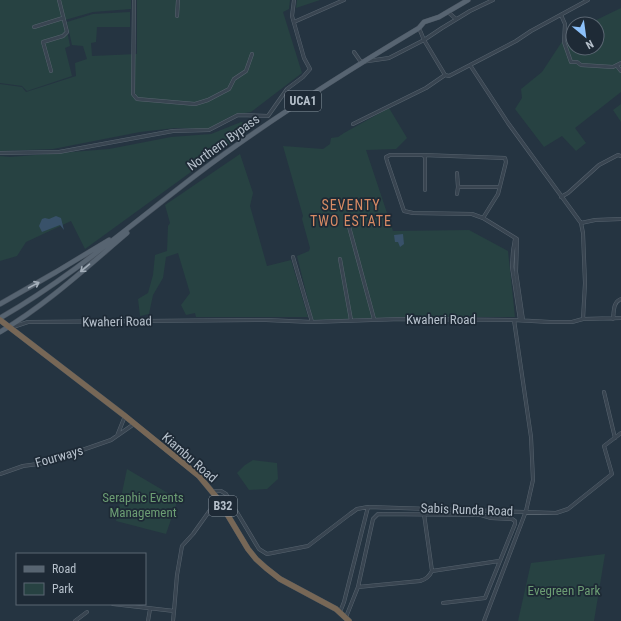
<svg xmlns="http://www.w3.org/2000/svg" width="621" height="621" font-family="'Roboto Condensed',sans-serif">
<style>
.green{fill:#274242}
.water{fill:#385169}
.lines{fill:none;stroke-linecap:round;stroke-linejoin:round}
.street-casing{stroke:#57636e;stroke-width:4}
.primary-casing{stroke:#46515d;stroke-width:5.5}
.highway-casing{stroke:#44505b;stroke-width:6}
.street{stroke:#394551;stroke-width:3}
.primary{stroke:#576471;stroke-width:4.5}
.highway{stroke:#776756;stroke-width:5.5}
.oneway{stroke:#a3aeb9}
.labels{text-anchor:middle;stroke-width:3.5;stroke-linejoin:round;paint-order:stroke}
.shield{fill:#1e2a36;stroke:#88939e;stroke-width:1}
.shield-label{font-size:12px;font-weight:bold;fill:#b6c0cb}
.street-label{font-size:13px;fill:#b6c0cb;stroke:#1e2a36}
.park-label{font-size:13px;fill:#6c9d73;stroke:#1e2a36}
.neighbourhood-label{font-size:14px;letter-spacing:1px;fill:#d88b64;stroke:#1e2a36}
</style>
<rect width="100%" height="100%" fill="#253441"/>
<path class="green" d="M0,0H131V9L93,12L65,20L70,46L65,48L72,76L27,91L22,86L0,83Z
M137,0H290L289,9L283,12L302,73L251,112L233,115L208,129L175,128L140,132L53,149L0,151V84L22,87L26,92L76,76L75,63L87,59L83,46L72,45L67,22L93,14L130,12V27H97L96,42L91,43L92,56L137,54Z
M297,0H320L296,8Z
M621,8V92L575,128L586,143L576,151L562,136L544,147L515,109L522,98L521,89L542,72L567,34L573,31V48H597V24H588Z
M621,104V122L613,110Z
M389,108L407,138L396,149L366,150L393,231L469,230L508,251L515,317H405L313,320L297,256L309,251L310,248L302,219L303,216L283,146L323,149L330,144L331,138L338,137L344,133Z
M241,122L257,124L85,249L71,221L26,242L17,256L0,261V156L10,157L109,149L171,137L211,134Z
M240,154L253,193L250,206L267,266L291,260L308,317H196L195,313L186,315L181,305L190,293L178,253L166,257L163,278L153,295L149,314L140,316L138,299L148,293L153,275L155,255L167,251L168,226L170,223L165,205Z
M253,460L277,463L278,479L267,489L249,490L237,473L245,465Z
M127,469L178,499L166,534L116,521Z
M605,554L594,621H518L531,563Z"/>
<path class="water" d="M56,216L61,218L64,230L60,225L42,232L39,226L42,219L45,218L49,219Z
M403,234L404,244L400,247L398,242H395L394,235Z"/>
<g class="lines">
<g class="street-casing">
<path id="street" d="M134,0L133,94L137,99L195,104L208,100L229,89L234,79L246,71L252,54
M448,12L456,19
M561,15L565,24L564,42L571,62H577L581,65L613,67L621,63
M177,16L178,0
M294,22L344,0
M34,27L63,18
M419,28L424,40L445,75L449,76L516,41L531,31L588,0
M354,52L361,62L389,58L424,40L442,28L470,11L493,0
M470,65L508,123L581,223L583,233L585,283L583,319
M617,66L621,71
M51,71L43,42L63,36L67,32L59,0
M268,116L287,89L303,77L310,69L304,58L292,16L294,0
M353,124L426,88L445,75
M0,153L59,152L173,131L209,130L238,115L268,116
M423,155L505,158L506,162L498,194L483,218
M457,173L458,187
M425,190V157L423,155H390L386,157L387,161L404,211L413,213L472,214L483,218L517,239L516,272L523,320
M457,194L458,187H500
M561,197L568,193L599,165L618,155L621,156
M348,223L374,319
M581,223L595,220L621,219
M515,239L513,251L512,267L520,320
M293,257L312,322
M340,259L351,320
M613,319C614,311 613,302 621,299
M10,328L28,322L266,320L312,322L401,319L514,320L550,322H572L583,319L621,318
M604,392L615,438
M117,436L125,416
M0,474L23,466L45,463L111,440L134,424
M213,491H221L226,494L259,549L267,554L308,546L350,514L357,509L368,507L556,513L568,509L612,474L604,446L621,433
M432,571L499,561
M358,587L420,581C426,579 429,577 432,571L424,514
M113,604L174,611L177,575L182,546L193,534L218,499
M340,612L344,602L368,507
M346,617L358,587L373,519L378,514L481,515L491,518L512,519L515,521V524L485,598L443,603
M75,621L87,612
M148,621L150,609
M173,621L174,611
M484,621L526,511L533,480L531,437L514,320"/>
</g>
<g class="primary-casing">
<path id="primary" d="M0,304L56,272L109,240
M0,318C70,278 132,224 196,175C267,121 342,74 419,28L424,22L439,17L468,0
M0,332C46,305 87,267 127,233"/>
</g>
<g class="highway-casing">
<path id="highway" d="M0,320L125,416L199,476L218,499L248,549L256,559L266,568L280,579L336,609L349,621"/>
</g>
<use href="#street" class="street"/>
<use href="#primary" class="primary"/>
<use href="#highway" class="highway"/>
</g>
<defs><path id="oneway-shaft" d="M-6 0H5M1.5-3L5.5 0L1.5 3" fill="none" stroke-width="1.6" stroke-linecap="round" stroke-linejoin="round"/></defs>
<g class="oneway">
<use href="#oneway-shaft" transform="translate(85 268) rotate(140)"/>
<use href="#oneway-shaft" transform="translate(34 285) rotate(-28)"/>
</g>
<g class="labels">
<g class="shield">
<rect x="285" y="91" width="36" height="20" rx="3"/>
<rect x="209" y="496" width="28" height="20" rx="3"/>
</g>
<g class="shield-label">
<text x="303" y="105">UCA1</text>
<text x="223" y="510">B32</text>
</g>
<g class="street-label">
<text transform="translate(223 142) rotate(-36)" y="5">Northern Bypass</text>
<text x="441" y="324">Kwaheri Road</text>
<text transform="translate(117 321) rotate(-1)" y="5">Kwaheri Road</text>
<text transform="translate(59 456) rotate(-16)" y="5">Fourways</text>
<text transform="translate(190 457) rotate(41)" y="5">Kiambu Road</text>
<text transform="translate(467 509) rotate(2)" y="5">Sabis Runda Road</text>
</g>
<g class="park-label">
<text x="143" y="502">Seraphic Events<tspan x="143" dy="15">Management</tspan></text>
<text x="564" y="595">Evegreen Park</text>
</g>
<g class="neighbourhood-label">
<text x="351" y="210">SEVENTY<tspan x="351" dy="16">TWO ESTATE</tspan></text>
</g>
</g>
<rect x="16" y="553" width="130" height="52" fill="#1e2a36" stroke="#5b6672"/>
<rect x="24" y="566" width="20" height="6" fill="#576471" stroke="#5b6672"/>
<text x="52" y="573" font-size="12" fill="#b6c0cb">Road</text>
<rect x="24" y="583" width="20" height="12" fill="#274242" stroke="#5b6672"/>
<text x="52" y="593" font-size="12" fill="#b6c0cb">Park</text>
<g transform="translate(585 36) rotate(151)"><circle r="19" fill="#1e2a36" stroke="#5b6672"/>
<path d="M0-3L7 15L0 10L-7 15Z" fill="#8cc1fb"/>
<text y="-6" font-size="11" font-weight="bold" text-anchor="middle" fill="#b6c0cb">N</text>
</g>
</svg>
